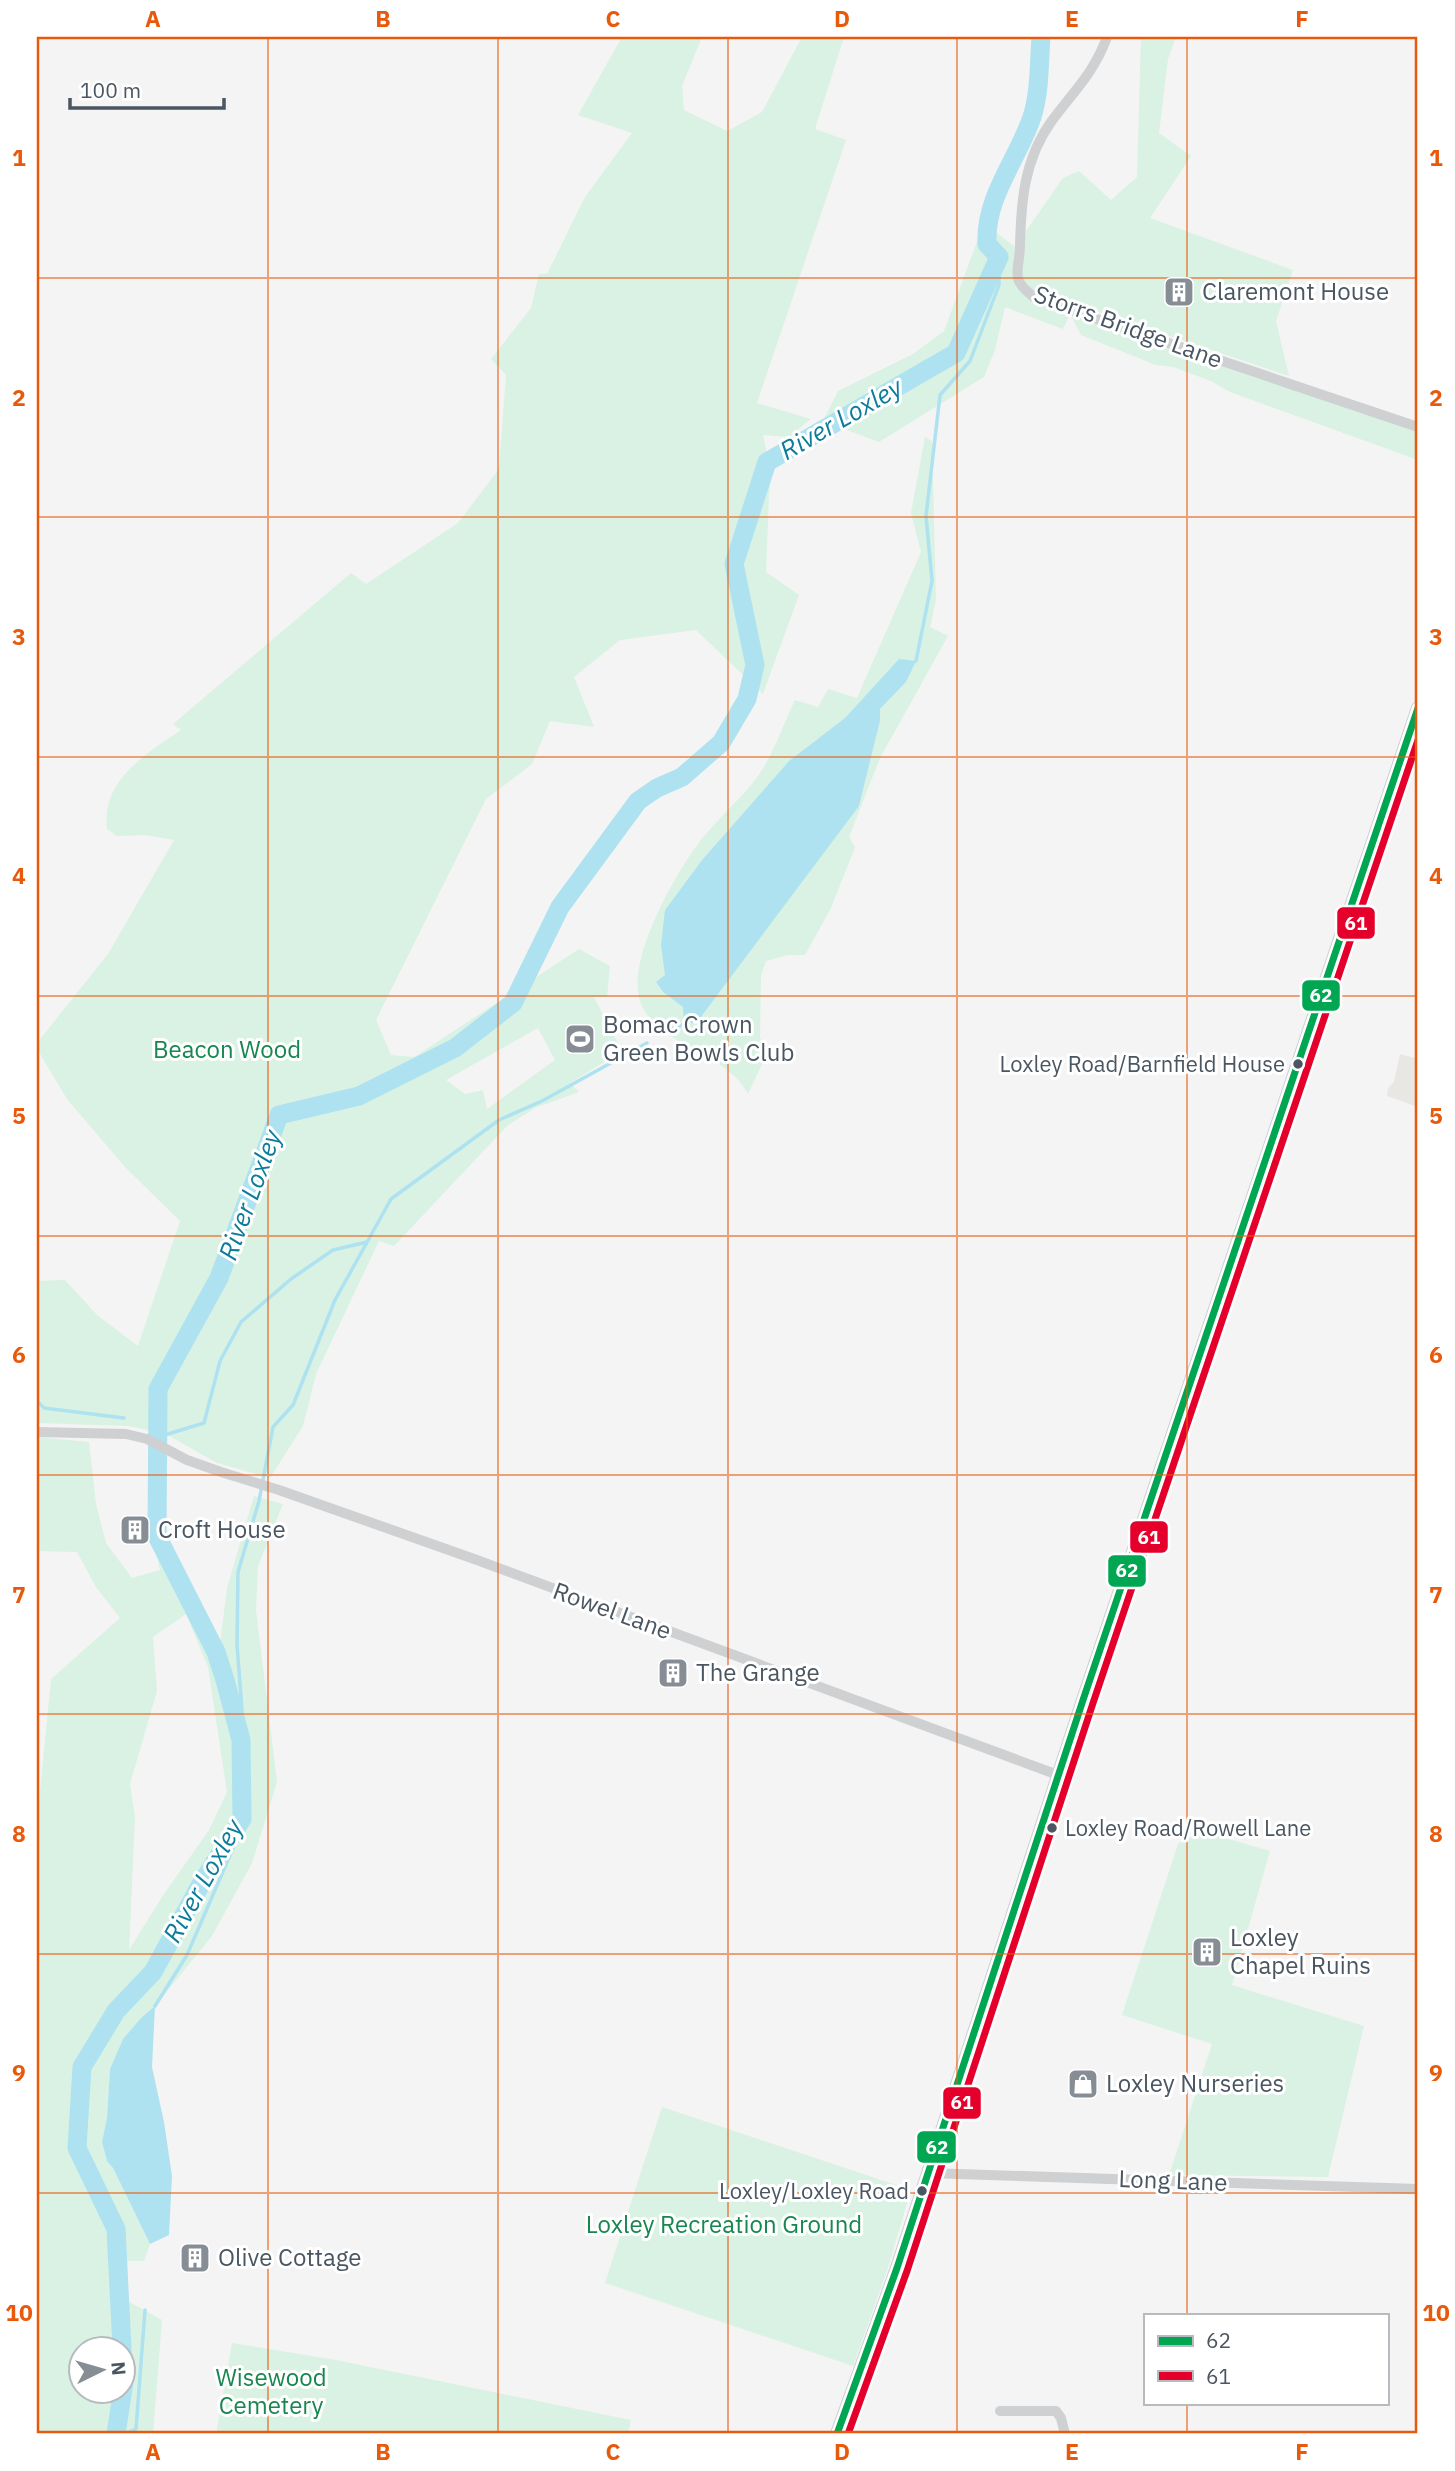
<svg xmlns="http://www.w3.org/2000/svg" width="1455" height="2471" font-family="'IBM Plex Sans',sans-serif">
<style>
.commercial{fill:#e8e7e3}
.green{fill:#d9f2e3;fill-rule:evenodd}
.water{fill:#aee2f0}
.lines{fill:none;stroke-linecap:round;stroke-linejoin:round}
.stream{stroke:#aee2f0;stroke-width:3.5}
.river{stroke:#aee2f0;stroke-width:19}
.minor{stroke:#ced0d2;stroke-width:10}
.secondary{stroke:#ced0d4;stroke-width:14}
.bus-1-casing{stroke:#fff;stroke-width:12}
.bus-2-casing{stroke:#fff;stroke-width:12}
.bus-1{stroke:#00a651;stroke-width:7}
.bus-2{stroke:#e4002b;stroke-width:7}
.grid{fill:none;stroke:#e8590c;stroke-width:2;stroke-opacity:0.55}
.bus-dot{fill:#4a5661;stroke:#fff;stroke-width:2.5}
.labels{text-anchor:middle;stroke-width:6;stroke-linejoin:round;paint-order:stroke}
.bus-label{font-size:22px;fill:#4a5661;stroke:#fff;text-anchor:end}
.poi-label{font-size:24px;fill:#4a5661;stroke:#fff;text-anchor:start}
.street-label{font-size:24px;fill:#4a5661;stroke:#fff}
.park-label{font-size:24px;fill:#17864f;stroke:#fff}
.water-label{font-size:26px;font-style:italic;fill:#0c7c9b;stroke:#fff}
.line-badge{stroke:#fff;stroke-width:2.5}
.badge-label{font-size:19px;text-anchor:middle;font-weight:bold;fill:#fff}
.neatline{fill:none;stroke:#e8590c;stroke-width:2.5}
.grid-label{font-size:23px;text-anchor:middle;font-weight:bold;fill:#e8590c}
</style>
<rect width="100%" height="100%" fill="#f4f4f4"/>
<path class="commercial" d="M1400,1054L1418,1059V1107L1387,1096L1388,1088L1394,1082Z"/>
<path class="green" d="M622,37H702L682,86L684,110L727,131L762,112L802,37H844L815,129L846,140L757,403L811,419L789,437L763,435L770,471L766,572L799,595L763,694L696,630L620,640L574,677L594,727L550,721L532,764L486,799L376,1020L391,1055L414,1057L579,949L610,966L607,997H594L622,1051L570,1083L579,1092L535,1108L507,1126L394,1246L379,1241L316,1374L303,1426L270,1478L217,1463L164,1433L128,1426L37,1423V1281L65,1280L97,1315L138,1346L180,1221L125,1167L67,1099L37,1049V1043L108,954L174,840L146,835L117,836L107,829C101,780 146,754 181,730L173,724L351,573L366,584L458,523L499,469L506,375L491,359L531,308L539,274H547L585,197L632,133L578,115ZM538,1028L555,1060L487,1109L483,1090L465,1094L446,1080Z
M1141,37H1176L1168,59L1159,133L1191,156L1150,218L1293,270L1276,321L1289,376L1074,304L1070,313L1418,432V460L1230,392L1211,381L1173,367L1156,365L1081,335L1070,314L1063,329L1005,307L995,350L984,377L879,442L823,421L838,391L913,354L944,331L984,223L1015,247L1063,178L1079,171L1111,200L1137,177Z
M925,437L932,441L936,600L930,627L948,636L880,758L849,837L855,847L831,908L805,955H788L766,961L761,976L760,1038L765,1046L770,1047L748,1094C726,1052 666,1049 643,1008C621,970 672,880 695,848C713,822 739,802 758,776C772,757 784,723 795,700L818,707L828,689L857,698L921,552L911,513ZM899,660L915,661L906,682L880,709V721L859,806L683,1007L662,991L656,982L666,975L665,910L702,860L789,761L845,718Z
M37,1437L89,1442L96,1504L106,1543L132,1578L160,1570L155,1548L149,1453L166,1458L165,1537L220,1644L227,1588L254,1496L283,1504L258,1566L256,1610L277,1782L252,1863L212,1936L155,2006L141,2018L123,2039L110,2069L107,2118L102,2142L107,2161L113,2168L150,2244L144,2261H126L124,2299L162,2320L153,2434H37V1822L51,1679L120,1618L96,1587L77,1552L37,1551ZM186,1614L208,1667L227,1792L209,1830L162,1897L129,1950L135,1817L130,1784L157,1691L153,1637ZM80,2348H122V2390H80Z
M1201,1831L1270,1851L1232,1985L1364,2026L1328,2177L1169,2175L1212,2044L1122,2015L1178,1844Z
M662,2107L911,2190L887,2271L853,2366L605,2283Z
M232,2343L336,2360L631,2420L628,2434H216Z"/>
<path class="water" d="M899,659L916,661L906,682L880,709V721L859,806L697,1022L684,1024L683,1007L663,992L656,982L665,975L661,945L665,910L702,860L789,761L845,718Z
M155,2006L152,2067L164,2122L172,2176L169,2235L150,2244L113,2168L107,2161L102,2142L107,2118L110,2069L123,2039L141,2018Z"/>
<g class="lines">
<path class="stream" d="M916,661L932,581L926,516L940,395L970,361L999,285V257
M669,1030L684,1024
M37,1401L44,1408L124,1418
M158,1437L204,1423L220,1361L241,1322L291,1279L333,1250L367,1242
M241,1740L242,1710L237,1645L238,1572L259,1501L273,1427L293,1405L335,1300L391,1199L499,1120L542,1101L647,1043
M155,2006L187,1955L234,1846L232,1836
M124,2434L136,2429L145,2310"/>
<path class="river" d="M122,2348L116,2229L77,2148L82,2067L116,2011L153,1972L201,1884L242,1819L241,1740L225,1680L216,1652L157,1536L158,1389L219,1278L279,1115L359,1096L455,1048L513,1003L560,907L638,801L657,788L682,777L721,743L747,699L755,665L734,564L767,462L956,353L999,257L987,244C985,196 1017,161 1032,117C1040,92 1039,63 1041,37
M116,2434L124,2382L122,2350"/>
<path class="minor" d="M1107,37C1094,73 1073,92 1051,122C1024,160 1021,202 1020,246C1019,274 1009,278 1035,298L1418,427
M37,1432L126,1434L147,1439L187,1460L221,1472L279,1490L477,1560L1058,1775
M928,2173L1418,2189
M1000,2411H1056L1061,2418L1065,2434"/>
<path class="secondary" d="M837,2434L897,2268L1083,1700L1418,708"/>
<g class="bus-1-casing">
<path id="bus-1" d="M837,2434L897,2268L1083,1700L1418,708"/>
</g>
<g class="bus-2-casing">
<path id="bus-2" d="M848,2434L907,2271L1093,1703L1418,740"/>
</g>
<use href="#bus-1" class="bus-1"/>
<use href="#bus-2" class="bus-2"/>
</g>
<path class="grid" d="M268,37V2434M498,37V2434M728,37V2434M957,37V2434M1187,37V2315M37,278H1418M37,517H1418M37,757H1418M37,996H1418M37,1236H1418M37,1475H1418M37,1714H1418M37,1954H1418M37,2193H1418M1187,2403V2434"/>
<defs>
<g id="building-square" transform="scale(1.575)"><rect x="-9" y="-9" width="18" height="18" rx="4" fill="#868d94" stroke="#fff"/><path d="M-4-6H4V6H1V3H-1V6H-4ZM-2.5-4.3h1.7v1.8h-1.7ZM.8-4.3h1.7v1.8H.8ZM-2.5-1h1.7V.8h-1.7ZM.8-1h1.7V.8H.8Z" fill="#fff"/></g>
<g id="stadium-square" transform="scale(1.575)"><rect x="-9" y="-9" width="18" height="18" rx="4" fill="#868d94" stroke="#fff"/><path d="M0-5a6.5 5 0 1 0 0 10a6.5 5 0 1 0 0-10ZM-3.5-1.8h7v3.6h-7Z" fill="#fff"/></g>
<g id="shop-square" transform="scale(1.575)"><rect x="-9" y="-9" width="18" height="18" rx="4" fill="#868d94" stroke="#fff"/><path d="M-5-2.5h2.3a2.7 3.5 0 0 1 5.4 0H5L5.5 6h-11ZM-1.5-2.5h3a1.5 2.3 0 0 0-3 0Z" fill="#fff"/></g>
</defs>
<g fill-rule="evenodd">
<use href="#building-square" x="1179" y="292"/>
<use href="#stadium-square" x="580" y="1039"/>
<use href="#building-square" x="135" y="1530"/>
<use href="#building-square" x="673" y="1673"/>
<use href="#building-square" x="1207" y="1952"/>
<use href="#shop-square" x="1083" y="2084"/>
<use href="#building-square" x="195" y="2258"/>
</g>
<g class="bus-dot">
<circle cx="1298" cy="1064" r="6"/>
<circle cx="1052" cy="1828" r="6"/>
<circle cx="922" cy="2191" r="6"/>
</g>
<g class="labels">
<g class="bus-label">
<text x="1285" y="1072">Loxley Road/Barnfield House</text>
<text x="1065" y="1836" text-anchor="start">Loxley Road/Rowell Lane</text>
<text x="909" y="2199">Loxley/Loxley Road</text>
</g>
<g class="poi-label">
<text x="1202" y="300">Claremont House</text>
<text x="603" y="1033">Bomac Crown<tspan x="603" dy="28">Green Bowls Club</tspan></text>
<text x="158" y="1538">Croft House</text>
<text x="696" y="1681">The Grange</text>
<text x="1230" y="1946">Loxley<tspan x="1230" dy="28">Chapel Ruins</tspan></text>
<text x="1106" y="2092">Loxley Nurseries</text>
<text x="218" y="2266">Olive Cottage</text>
</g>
<g class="street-label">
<text transform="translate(1128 327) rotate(20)" y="8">Storrs Bridge Lane</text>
<text transform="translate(612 1611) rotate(20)" y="8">Rowel Lane</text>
<text transform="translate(1173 2181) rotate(2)" y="8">Long Lane</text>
</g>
<g class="park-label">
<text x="227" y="1058">Beacon Wood</text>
<text x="724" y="2233">Loxley Recreation Ground</text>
<text x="271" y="2386">Wisewood<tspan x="271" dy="28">Cemetery</tspan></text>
</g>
<g class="water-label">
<text transform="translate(841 419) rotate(-30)" y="9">River Loxley</text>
<text transform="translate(250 1195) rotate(-70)" y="9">River Loxley</text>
<text transform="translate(203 1881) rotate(-61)" y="9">River Loxley</text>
</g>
</g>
<g class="line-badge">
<rect x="1336" y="906" width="40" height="34" rx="7" fill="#e4002b"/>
<rect x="1301" y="979" width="40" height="33" rx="7" fill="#00a651"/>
<rect x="1129" y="1520" width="40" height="34" rx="7" fill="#e4002b"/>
<rect x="1107" y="1554" width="40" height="34" rx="7" fill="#00a651"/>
<rect x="942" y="2086" width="40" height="34" rx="7" fill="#e4002b"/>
<rect x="916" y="2130" width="41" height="34" rx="7" fill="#00a651"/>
</g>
<g class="badge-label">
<text x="1356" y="930">61</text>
<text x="1321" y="1002">62</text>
<text x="1149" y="1544">61</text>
<text x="1127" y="1577">62</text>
<text x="962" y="2109">61</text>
<text x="937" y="2154">62</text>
</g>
<rect width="1455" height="2471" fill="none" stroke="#ffffff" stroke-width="77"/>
<rect x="1144" y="2314" width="245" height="91" fill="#ffffff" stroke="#b7bbc0" stroke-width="2"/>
<rect x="1158" y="2336" width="35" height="10" fill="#00a651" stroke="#b7bbc0" stroke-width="2"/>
<text x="1206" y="2348" font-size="21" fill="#4a5661">62</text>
<rect x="1158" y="2371" width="35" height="10" fill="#e4002b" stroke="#b7bbc0" stroke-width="2"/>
<text x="1206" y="2384" font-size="21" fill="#4a5661">61</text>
<g transform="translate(102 2370) rotate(85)"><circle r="33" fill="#ffffff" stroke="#b7bbc0" stroke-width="2"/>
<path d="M0-5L12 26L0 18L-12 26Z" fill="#868d94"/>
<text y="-10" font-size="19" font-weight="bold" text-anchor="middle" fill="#4a5661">N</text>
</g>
<path d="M70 98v10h154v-10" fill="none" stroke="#4a5661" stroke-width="3.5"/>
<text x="80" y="98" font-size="21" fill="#4a5661" stroke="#ffffff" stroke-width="5" paint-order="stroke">100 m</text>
<rect x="38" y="38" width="1378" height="2394" class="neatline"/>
<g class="grid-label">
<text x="153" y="27">A</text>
<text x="383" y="27">B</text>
<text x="613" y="27">C</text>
<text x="842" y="27">D</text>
<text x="1072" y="27">E</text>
<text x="1302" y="27">F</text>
<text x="19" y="166">1</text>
<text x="1436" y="166">1</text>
<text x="19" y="406">2</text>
<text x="1436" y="406">2</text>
<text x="19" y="645">3</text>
<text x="1436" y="645">3</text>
<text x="19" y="884">4</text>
<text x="1436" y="884">4</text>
<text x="19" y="1124">5</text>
<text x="1436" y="1124">5</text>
<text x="19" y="1363">6</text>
<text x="1436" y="1363">6</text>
<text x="19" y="1603">7</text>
<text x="1436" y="1603">7</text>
<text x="19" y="1842">8</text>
<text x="1436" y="1842">8</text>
<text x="19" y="2081">9</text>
<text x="1436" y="2081">9</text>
<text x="19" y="2321">10</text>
<text x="1436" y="2321">10</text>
<text x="153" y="2460">A</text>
<text x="383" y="2460">B</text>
<text x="613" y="2460">C</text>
<text x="842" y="2460">D</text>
<text x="1072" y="2460">E</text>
<text x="1302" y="2460">F</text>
</g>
</svg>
